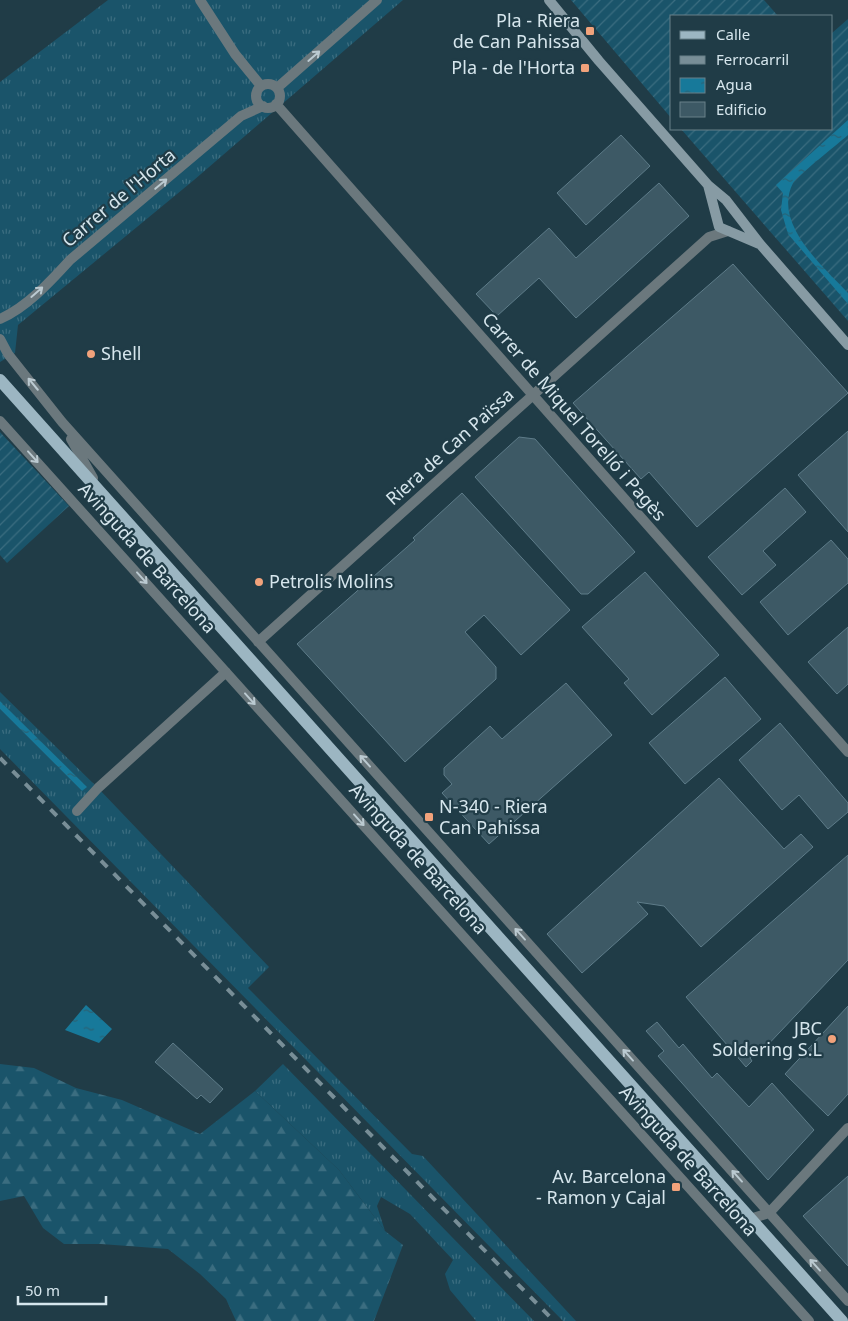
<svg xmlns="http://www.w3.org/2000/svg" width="848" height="1321" font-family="'Noto Sans',sans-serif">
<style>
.grass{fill:url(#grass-tufts)}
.forest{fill:url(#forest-firs)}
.garden{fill:url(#garden-furrows)}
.water{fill:url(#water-ripples)}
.building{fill:#3d5965;stroke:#5e7c89}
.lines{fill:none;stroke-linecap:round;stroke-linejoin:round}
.street{stroke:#6b787d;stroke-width:10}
.secondary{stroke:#879ba4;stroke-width:10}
.primary{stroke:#9cb6c2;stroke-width:12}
.rail{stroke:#788e97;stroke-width:4;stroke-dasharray:9 9;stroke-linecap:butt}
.oneway{stroke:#bbcad1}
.poi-dot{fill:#f1a27b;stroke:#203c47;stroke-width:2}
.labels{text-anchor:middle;stroke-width:4.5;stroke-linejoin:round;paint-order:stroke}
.poi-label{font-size:18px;fill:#d6e6ed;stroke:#203c47;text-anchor:end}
.street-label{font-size:18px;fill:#d6e6ed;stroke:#203c47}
</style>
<defs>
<pattern id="grass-tufts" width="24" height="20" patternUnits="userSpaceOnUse" patternTransform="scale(1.25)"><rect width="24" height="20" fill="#1a546a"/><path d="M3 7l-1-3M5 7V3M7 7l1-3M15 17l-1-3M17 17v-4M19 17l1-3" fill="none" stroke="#3b6d80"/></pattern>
<pattern id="forest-firs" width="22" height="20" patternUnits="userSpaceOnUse" patternTransform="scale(1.25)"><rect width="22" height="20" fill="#1a546a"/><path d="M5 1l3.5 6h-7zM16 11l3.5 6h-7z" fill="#3b6d80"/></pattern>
<pattern id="garden-furrows" width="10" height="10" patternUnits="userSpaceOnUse" patternTransform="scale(1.25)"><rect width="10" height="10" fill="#1a546a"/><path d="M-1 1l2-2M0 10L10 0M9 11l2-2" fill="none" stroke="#3b6d80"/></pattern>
<pattern id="water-ripples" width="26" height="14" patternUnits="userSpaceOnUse" patternTransform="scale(1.25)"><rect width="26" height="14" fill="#17799a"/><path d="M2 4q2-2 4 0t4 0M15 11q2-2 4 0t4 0" fill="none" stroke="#296275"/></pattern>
</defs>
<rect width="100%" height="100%" fill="#203c47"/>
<path class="grass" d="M108,0H403L194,180L18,325L15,353L0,362V82Z
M0,692L98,788L269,967L248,988L412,1154L423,1156L576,1321H563L0,749V709L82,791L86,787L0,701Z
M283,1064L534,1321H476L450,1290L445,1274L453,1260L410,1214L381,1197L377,1206L385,1231L339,1170L255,1091Z"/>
<path class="forest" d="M0,1064L34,1068L76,1088L122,1100L200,1134L255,1091L339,1170L385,1231L403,1245L374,1321H236L226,1299L200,1274L168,1249L101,1244H64L43,1228L24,1196L0,1201Z"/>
<path class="garden" d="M571,0H764L778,16H672V119Z
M848,19V321L681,129H832V33Z
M0,432L69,506L7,563L0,555Z"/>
<path class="water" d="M848,120V135C838,144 798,175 793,183C772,224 824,267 848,293V304L788,234L781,210L783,193L776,185Z
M0,701L87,787L82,791L0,709Z
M86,1005L112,1029L99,1043L65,1030Z"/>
<path class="building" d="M621,135L650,166L586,225L557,193Z
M659,183L689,216L576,318L539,278L497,316L476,294L549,228L576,258Z
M733,264L848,393L697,527L649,472L641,479L573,403Z
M848,431V532L798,475Z
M519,437L535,439L635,552L588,594H581L475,477Z
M785,488L806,512L763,551L776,565L742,595L708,557Z
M462,493L570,610L521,655L484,615L465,632L496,667V679L405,762L297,644L415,540L413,538Z
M831,540L848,559V583L788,635L760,602Z
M645,572L719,655L652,715L624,683L629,679L582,627Z
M848,627V684L837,694L808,662Z
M725,677L761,719L685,784L649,743Z
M566,683L612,735L489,844L442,793L452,784L444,775V768L490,726L502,739Z
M780,723L848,803V812L828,829L799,795L782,810L739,760Z
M719,778L784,849L801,834L813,847L701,947L664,906L637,902L648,914L582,973L547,934Z
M848,855V960L762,1051L760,1049L750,1058L752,1061L746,1067L686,997Z
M848,1006V1094L828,1116L785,1074Z
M657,1022L679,1048L683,1044L712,1078L717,1073L749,1107L772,1083L814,1130L768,1180L658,1056L664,1051L646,1031Z
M173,1043L223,1089L210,1103L201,1095L197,1099L155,1062Z
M848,1176V1266L803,1216Z"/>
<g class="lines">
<path class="street" d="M200,0L235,54L261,86
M256 96a12 12 0 1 1 24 0a12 12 0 1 1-24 0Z
M277,88L377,0
M276,104L848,752
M0,319C27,307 50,282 70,260L241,116L263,106
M0,339L8,354L62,422L848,1301
M0,421L809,1321
M71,439L93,478
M258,642L709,237L728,231
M77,811L98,788L226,672
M750,1219L769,1213L848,1128"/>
<path class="secondary" d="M549,0L599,61L708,185L726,200L760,244L848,345
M708,185L719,227L759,244"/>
<path class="primary" d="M0,380L842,1321"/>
<path class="rail" d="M0,758L554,1321"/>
</g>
<defs><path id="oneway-shaft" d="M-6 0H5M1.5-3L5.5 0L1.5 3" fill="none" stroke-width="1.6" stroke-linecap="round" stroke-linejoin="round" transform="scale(1.25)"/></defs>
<g class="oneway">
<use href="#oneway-shaft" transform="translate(314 56) rotate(-41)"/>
<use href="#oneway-shaft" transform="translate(161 184) rotate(-40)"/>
<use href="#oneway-shaft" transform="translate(37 292) rotate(-41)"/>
<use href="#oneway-shaft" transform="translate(33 384) rotate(-130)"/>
<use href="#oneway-shaft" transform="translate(33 457) rotate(48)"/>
<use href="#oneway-shaft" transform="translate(142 578) rotate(48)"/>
<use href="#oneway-shaft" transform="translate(250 699) rotate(48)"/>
<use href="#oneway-shaft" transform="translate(365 761) rotate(-132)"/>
<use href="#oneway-shaft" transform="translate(359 820) rotate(48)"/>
<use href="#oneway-shaft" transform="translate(520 934) rotate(-132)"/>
<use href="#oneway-shaft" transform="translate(628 1055) rotate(-132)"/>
<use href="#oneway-shaft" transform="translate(737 1176) rotate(-132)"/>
<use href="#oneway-shaft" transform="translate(815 1265) rotate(-132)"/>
</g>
<g class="poi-dot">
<rect x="585" y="26" width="10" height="10" rx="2.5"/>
<rect x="580" y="63" width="10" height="10" rx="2.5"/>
<circle cx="91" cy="354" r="5"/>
<circle cx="259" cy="582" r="5"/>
<rect x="424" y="812" width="10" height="10" rx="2.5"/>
<circle cx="832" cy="1039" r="5"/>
<rect x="671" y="1182" width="10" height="10" rx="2.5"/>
</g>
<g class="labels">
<g class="poi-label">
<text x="580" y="27">Pla - Riera<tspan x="580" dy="21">de Can Pahissa</tspan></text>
<text x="575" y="74">Pla - de l'Horta</text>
<text x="101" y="360" text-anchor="start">Shell</text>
<text x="269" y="588" text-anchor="start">Petrolis Molins</text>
<text x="439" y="813" text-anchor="start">N-340 - Riera<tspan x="439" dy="21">Can Pahissa</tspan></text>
<text x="822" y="1035">JBC<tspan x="822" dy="21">Soldering S.L</tspan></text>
<text x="666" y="1183">Av. Barcelona<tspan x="666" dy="21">- Ramon y Cajal</tspan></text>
</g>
<g class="street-label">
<text transform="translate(119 198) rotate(-40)" y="6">Carrer de l'Horta</text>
<text transform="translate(574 417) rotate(49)" y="6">Carrer de Miquel Torelló i Pagès</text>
<text transform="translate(450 447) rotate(-42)" y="6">Riera de Can Païssa</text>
<text transform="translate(147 558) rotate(48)" y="6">Avinguda de Barcelona</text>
<text transform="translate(418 859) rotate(48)" y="6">Avinguda de Barcelona</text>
<text transform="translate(688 1161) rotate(48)" y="6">Avinguda de Barcelona</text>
</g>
</g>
<rect x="670" y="15" width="162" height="115" fill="#203c47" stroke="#698089"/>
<rect x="680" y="31" width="25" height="8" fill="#9cb6c2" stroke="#698089"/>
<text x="716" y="40" font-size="15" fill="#d6e6ed">Calle</text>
<rect x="680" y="56" width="25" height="8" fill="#788e97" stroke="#698089"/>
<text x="716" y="65" font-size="15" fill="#d6e6ed">Ferrocarril</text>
<rect x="680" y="78" width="25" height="15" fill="url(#water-ripples)" stroke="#698089"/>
<text x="716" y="90" font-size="15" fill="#d6e6ed">Agua</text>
<rect x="680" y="102" width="25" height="15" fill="#3d5965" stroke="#698089"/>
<text x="716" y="115" font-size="15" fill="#d6e6ed">Edificio</text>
<path d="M18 1296v8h88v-8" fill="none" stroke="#d6e6ed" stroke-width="2.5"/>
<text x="25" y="1296" font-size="15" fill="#d6e6ed" stroke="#203c47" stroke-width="4" paint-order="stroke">50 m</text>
</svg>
